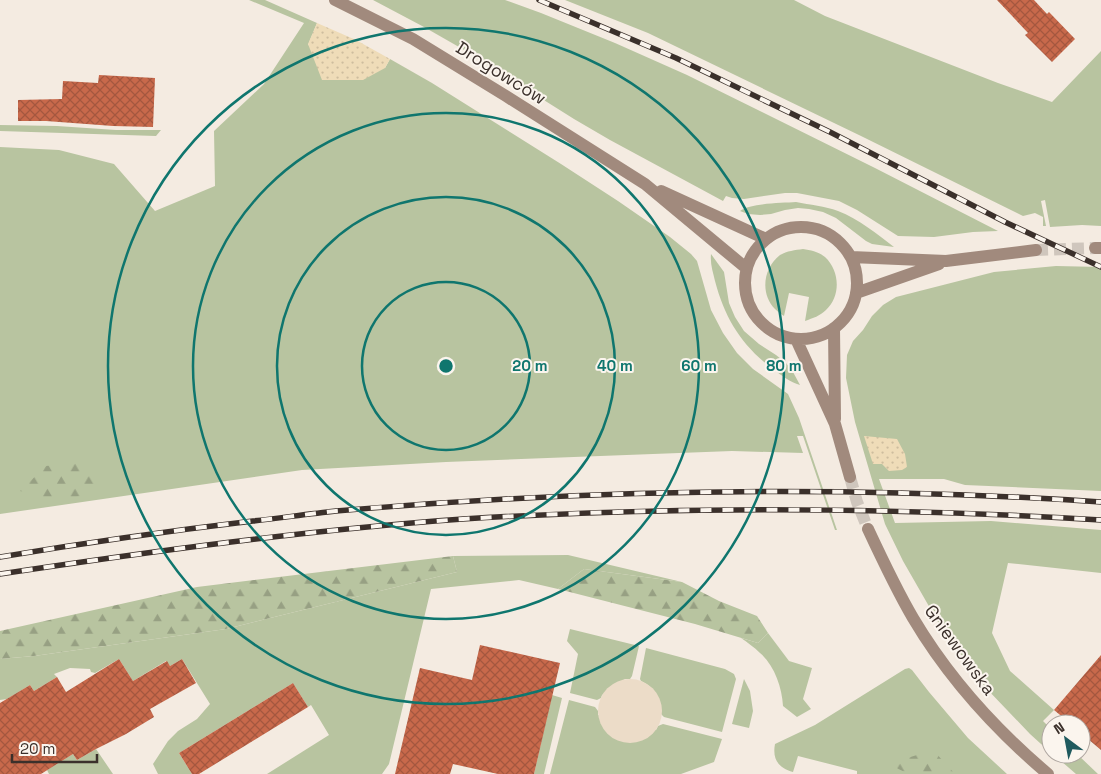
<svg xmlns="http://www.w3.org/2000/svg" width="1101" height="774" font-family="'Space Grotesk',sans-serif">
<style>
.green{fill:#b8c4a0}
.forest{fill:url(#forest-firs)}
.sand{fill:url(#sand-dots)}
.plaza{fill:#ecdcc8}
.building{fill:url(#building-cross-hatch)}
.lines{fill:none;stroke-linecap:round;stroke-linejoin:round}
.secondary-tunnel{stroke:#cfc6bd;stroke-width:12;stroke-dasharray:12 6;stroke-linecap:butt}
.secondary{stroke:#a18a7d;stroke-width:12}
.rail-casing{stroke:#3b302b;stroke-width:5.5}
.rail{stroke:#fbf5ee;stroke-width:4;stroke-dasharray:11;stroke-linecap:butt}
.ring{fill:none;stroke:#0f766e;stroke-width:2.5}
.labels{text-anchor:middle;stroke-width:4;stroke-linejoin:round;paint-order:stroke}
.street-label{font-size:18px;fill:#3b302b;stroke:#fbf5ee}
.centre{fill:#0f766e;stroke:#fbf5ee;stroke-width:2.5}
.ring-label{font-size:15px;text-anchor:middle;font-weight:bold;fill:#0f766e;stroke:#fbf5ee;stroke-width:4;stroke-linejoin:round;paint-order:stroke}
</style>
<defs>
<pattern id="forest-firs" width="22" height="20" patternUnits="userSpaceOnUse" patternTransform="scale(1.25)"><rect width="22" height="20" fill="#b8c4a0"/><path d="M5 1l3.5 6h-7zM16 11l3.5 6h-7z" fill="#97a083"/></pattern>
<pattern id="sand-dots" width="8" height="8" patternUnits="userSpaceOnUse" patternTransform="scale(1.25)"><rect width="8" height="8" fill="#efdcb8"/><path d="M2 2h.1M6 6h.1" fill="none" stroke="#cebd9e" stroke-width="1.8" stroke-linecap="round"/></pattern>
<pattern id="building-cross-hatch" width="8" height="8" patternUnits="userSpaceOnUse" patternTransform="scale(1.25)"><rect width="8" height="8" fill="#c8694b"/><path d="M0 0l8 8M0 8l8-8" fill="none" stroke="#a4573f"/></pattern>
</defs>
<rect width="100%" height="100%" fill="#f4ebe1"/>
<path class="green" d="M249,0H265L317,23L308,45L385,68L390,59L432,83L561,164L618,201L670,237L691,254L697,261L711,310L723,333L737,353L753,369L788,394L799,418L837,530H835L803,436H797L803,453L732,451L446,462L302,470L0,514V147L59,150L114,164L155,211L215,186L214,131L264,84L304,23Z
M373,0H505L541,13L615,43L687,75L875,168L998,231L973,232L934,237L898,236L857,210L839,201L797,193H785L744,199L732,198L726,196L723,201L610,140L574,119L466,51L424,27Z
M565,0H794L825,16L998,83L1052,102L1101,51V226L1082,225L1050,227L1045,200L1041,201L1046,226H1043V217L1035,213L1023,216L861,136L648,33Z
M0,125L57,126L116,130H161L156,136L0,131Z
M796,202C810,205 825,206 838,211C859,219 877,234 894,247L872,244L866,241L836,218L823,212L809,209L798,208L785,210L771,214L760,215L748,214L740,211C750,203 782,203 796,202Z
M803,249C811,250 819,252 825,257C840,271 841,296 826,310C820,316 813,318 805,321L809,297L789,293L784,316C781,314 778,312 775,309C760,294 763,268 780,255C787,251 795,250 803,249Z
M711,254L724,272L729,303L735,317L744,331L759,344L776,355L786,363L793,372L800,385C790,382 782,376 773,369C742,346 725,319 715,281C713,272 710,264 711,254Z
M1056,266L1101,267V491L965,485L944,479H879L895,523L991,521L1101,530V573L1008,563L992,633L1010,671L1054,710L1043,721L1051,729V753L1030,734L986,688L942,629L903,561L885,524L855,422L846,378L847,355L853,341L863,330L872,316L883,305L896,297L994,272Z
M568,555L682,582L584,569L558,589L519,580L431,589L389,764L382,774H267L329,735L311,705L308,707L293,683L179,753L192,774H158L153,764L168,741L178,731L197,719L210,704L182,659L170,666L166,661L133,681L119,659L95,673L91,672L90,669L70,668L54,674L57,677L34,691L30,685L7,699L0,700V659L34,656L226,629L457,572L453,556Z
M570,629L639,646L632,676L630,679H625L602,695L601,698L597,700L570,693L578,654L567,641Z
M768,633L789,661L812,668L803,699L811,709L797,717L783,706C782,687 774,665 760,653C754,647 748,643 741,638L758,643Z
M646,648L725,669L734,674L736,679L722,732L664,717L661,714C662,700 655,687 641,681L640,679Z
M909,668L912,670L929,692L968,738L1007,774H857V771L798,756L793,772C779,768 772,760 775,744L815,725L905,669Z
M744,679L750,691L753,711L749,728L732,724Z
M552,695L562,698L544,774H534Z
M569,700L595,707L598,711V715L656,730L658,726L663,724L722,739L714,762L681,774H550Z
M96,749L113,774H49L47,770L73,754L77,760Z
M1053,754H1077L1098,774H1076Z"/>
<path class="forest" d="M94,460L96,494L55,500L20,491L46,466Z
M453,556L457,572L226,629L34,656L0,659V631L197,587Z
M584,569L682,582L719,601L757,616L768,633L758,643L695,624L558,589Z
M933,750L955,774H909L888,764Z"/>
<path class="sand" d="M317,23L356,40L390,59L385,68L363,80H322L308,44Z
M864,436L897,439L905,454L907,467L902,470L889,471L882,464H873Z"/>
<path class="plaza" d="M598 711a32 32 0 1 1 64 0a32 32 0 1 1-64 0Z"/>
<path class="building" d="M997,0H1034L1047,14L1049,12L1075,39L1052,62L1025,35L1028,33Z
M99,75L155,78L153,127L113,126L46,121H18V100L62,99L63,81L98,83Z
M480,645L560,663L534,774H498L453,764L450,774H395L420,668L472,680Z
M1101,655V750L1081,733V724H1071L1054,710Z
M119,659L133,681L167,661L170,666L182,659L196,683L150,709L154,717L126,734L96,749L77,760L73,754L41,774H0V703L30,685L34,691L57,677L66,692Z
M293,683L308,707L199,774H192L179,753Z"/>
<g class="lines">
<path class="secondary-tunnel" d="M1036,250L1095,248
M850,477L857,502L868,529"/>
<path class="secondary" d="M335,0L413,39L506,96L645,184L746,268
M661,191L766,239
M745 283a56 56 0 1 1 112 0a56 56 0 1 1-112 0Z
M1095,248H1101
M851,257L946,261L1036,250
M856,293L939,264
M834,328L835,419
M796,339L835,424L850,477
M868,529C882,559 896,589 913,618C948,677 996,730 1048,774"/>
<g class="rail-casing">
<path id="rail" d="M539,0L676,58L830,132L1005,222L1101,267
M0,557C84,543 168,531 253,521C280,518 308,514 336,511C590,489 846,485 1101,502
M0,574C154,551 308,530 463,519C676,506 888,507 1101,520"/>
</g>
<use href="#rail" class="rail"/>
</g>
<g class="ring">
<circle cx="446" cy="366" r="84"/>
<circle cx="446" cy="366" r="169"/>
<circle cx="446" cy="366" r="253"/>
<circle cx="446" cy="366" r="338"/>
</g>
<g class="labels">
<g class="street-label">
<text transform="translate(501 73) rotate(32)" y="6">Drogowców</text>
<text transform="translate(960 650) rotate(54)" y="6">Gniewowska</text>
</g>
</g>
<circle cx="446" cy="366" r="8" class="centre"/>
<g class="ring-label">
<text x="530" y="371">20 m</text>
<text x="615" y="371">40 m</text>
<text x="699" y="371">60 m</text>
<text x="784" y="371">80 m</text>
</g>
<g transform="translate(1066 739) rotate(328)"><circle r="24" fill="#fbf5ee" stroke="#aea6a0"/>
<path d="M0-4L9 19L0 12L-9 19Z" fill="#1f5a5e"/>
<text y="-8" font-size="14" font-weight="bold" text-anchor="middle" fill="#3b302b">N</text>
</g>
<path d="M12 754v8h85v-8" fill="none" stroke="#3b302b" stroke-width="2.5"/>
<text x="20" y="754" font-size="15" fill="#3b302b" stroke="#fbf5ee" stroke-width="4" paint-order="stroke">20 m</text>
</svg>
